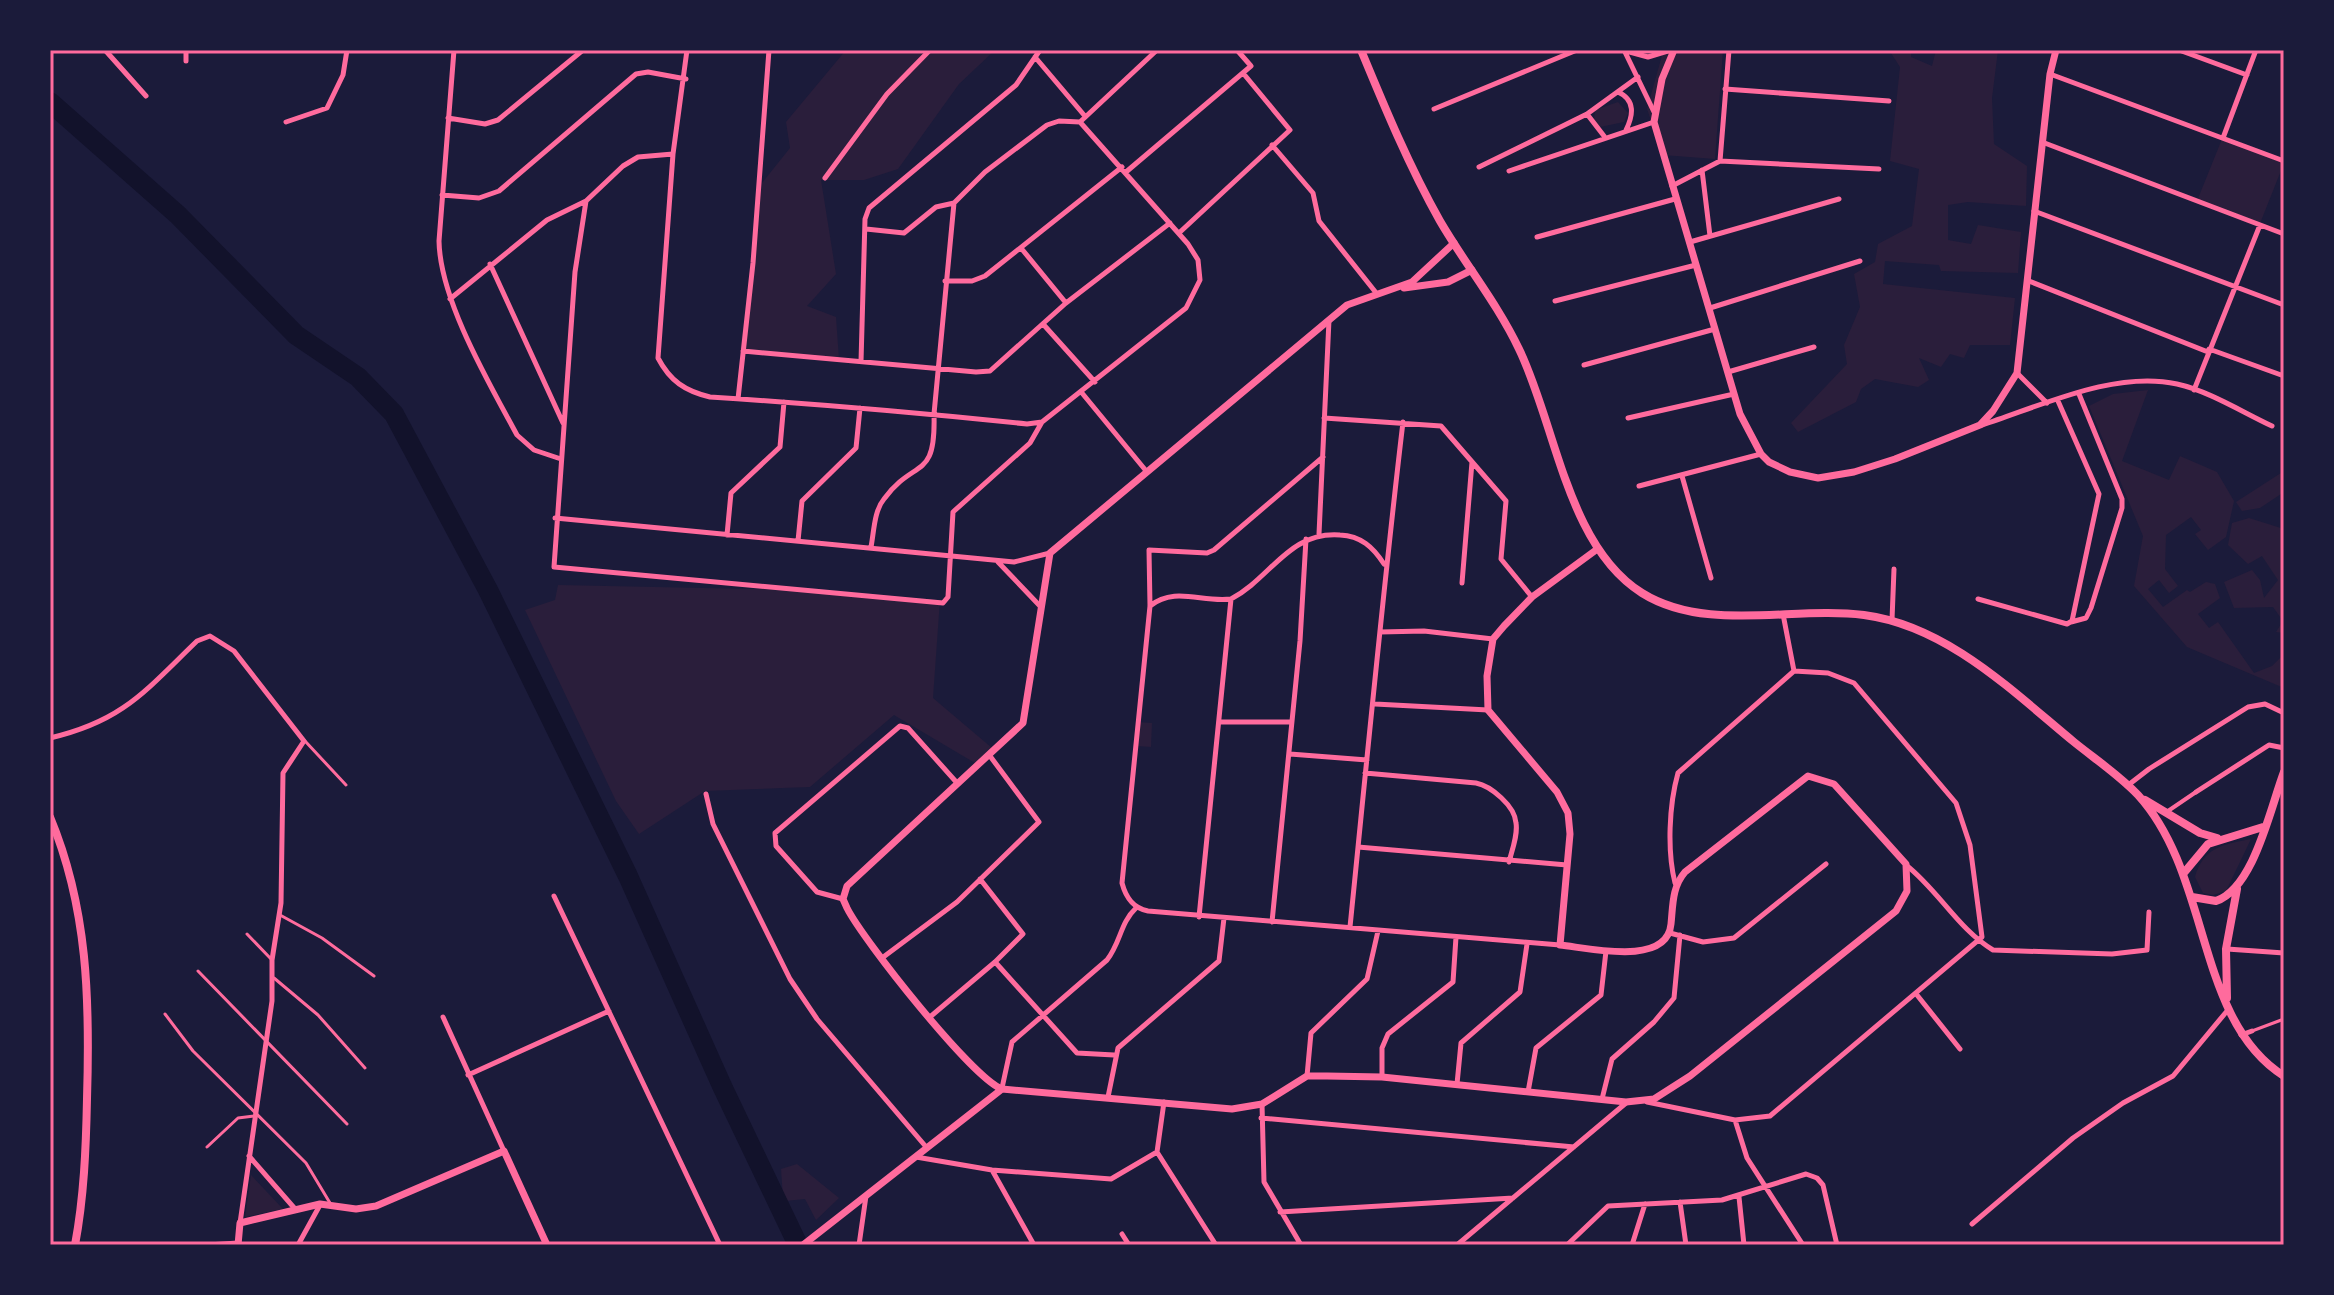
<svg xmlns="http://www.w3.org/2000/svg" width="2334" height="1295" font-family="Cabin,sans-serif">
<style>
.green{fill:#2a1e3b}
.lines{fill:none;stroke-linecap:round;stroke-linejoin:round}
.river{stroke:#12122b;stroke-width:20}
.service{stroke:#ff6b9d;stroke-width:3}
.pedestrian{stroke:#ff6b9d;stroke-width:4}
.minor{stroke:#ff6b9d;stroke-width:5}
.tertiary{stroke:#ff6b9d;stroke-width:7}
.secondary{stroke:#ff6b9d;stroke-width:8}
.neatline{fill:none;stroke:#ff6b9d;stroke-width:3}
</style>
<rect width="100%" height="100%" fill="#1b1b3a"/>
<path class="green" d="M846,50H995L959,84L898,169L864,180H821L836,274L807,306L836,317L839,359L740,349L762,183L790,148L786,122Z
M1636,50H1723L1715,159L1663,155L1647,109L1663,52Z
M1889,50H1911V57L1932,66L1936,50H1998L1992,98L1994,144L2027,166L2026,206L1968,202L1948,205V240L1971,244L1978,225L2021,232L2018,273L1941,271L1939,265L1885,261L1883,284L2015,298L2010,345H1970L1964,358L1950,354L1941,367L1919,358L1929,380L1918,387L1875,379L1861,389L1856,402L1798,432L1791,423L1847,364L1844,345L1860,307L1854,274L1875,262L1878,244L1912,226L1919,169L1890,161L1900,67Z
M1618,102L1628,113L1624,122L1600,127L1594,120L1595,110Z
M2222,139L2284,163L2259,226L2197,201Z
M2148,390L2122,461L2169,480L2180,456L2217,472L2234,501L2226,537L2208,550L2195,534L2201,530L2191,517L2166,535L2165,569L2178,586L2169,593L2159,580L2148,589L2163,607L2187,590L2190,592L2206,582L2215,584L2220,598L2198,614L2209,628L2218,622L2254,673L2272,666L2284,654V688L2187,647L2134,586L2143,536L2089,406L2113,394Z
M2284,471V492L2260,508L2242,511L2236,502Z
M2249,518L2284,529V633L2276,632L2283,621L2273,607L2234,608L2224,582L2252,570L2260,580L2264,598L2278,580L2262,556L2248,564L2228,545L2232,523Z
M558,585L807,590L940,600L933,698L992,748L975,763L894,715L810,787L705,791L639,834L616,801L525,610L555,600Z
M1138,722L1152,723L1151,747L1137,746Z
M2251,839L2226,891L2213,895L2203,893L2195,877C2203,848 2223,844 2251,839Z
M797,1164L839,1198L816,1220L805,1199L785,1201L783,1198L781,1169Z
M251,1175L283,1209L245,1217Z"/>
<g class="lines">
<path class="river" d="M50,102L178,215L296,335L358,377L394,414L488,590L628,876L722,1086L798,1245"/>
<path class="service" d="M305,741L346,785
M280,915L322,938L374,976
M247,934L272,960
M198,971L347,1124
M274,978L318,1015L365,1068
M165,1014L193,1051L306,1163L330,1203
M2252,1031L2284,1019
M207,1147L238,1118L254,1116
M193,1245L238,1242"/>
<path class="pedestrian" d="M2168,811L2196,792"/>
<path class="minor" d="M105,50L146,96
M454,50L439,241C440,300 489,383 517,435L534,450L561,459
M687,50L673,154L658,358C670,381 685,391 710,397C816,404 921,413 1027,424L1042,422L1186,308L1200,280L1198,260L1188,244L1080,122L1059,121L1047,125L985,172L954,203L934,414C936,482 915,457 884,499C874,511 874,532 871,547
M1406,50H1407
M1624,50L1655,114
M2179,50L2247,75
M1626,51L1648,57L1671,50
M1035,57L1084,115
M186,61V50
M2050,74L2284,161
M1725,89L1889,101
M1618,92C1636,100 1633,116 1626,130
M1434,109L1577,50
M448,118L485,124L498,120L583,50
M286,122L327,108L343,75L347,50
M1080,122L1157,50
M1604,136L1587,114L1638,77
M2223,138L2256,50
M2042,142L2284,234
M1272,145L1313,193L1319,221L1377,294
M1720,161L1729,50
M1479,167L1587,114
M1702,170L1710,236
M1509,171L1654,122
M1126,172L1251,66L1237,50
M825,178L887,94L930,50
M1672,186L1720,161L1879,169
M442,195L479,198L499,191L636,74L648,72L686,79
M586,201L575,272L554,567L943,603L948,597L953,512L1030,443L1042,422
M2034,211L2284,305
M866,229L904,233L936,207L954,203
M1179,233L1290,130L1243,73
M1537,237L1675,199
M1690,242L1839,199
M1021,248L1066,303
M490,264L563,423
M945,281H972L985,276L1122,167
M2029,281L2208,352
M450,299L547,220L586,201L623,166L638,157L673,154
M1555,301L1696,265
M1710,308L1860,261
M1043,324L1095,382
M2209,349L2284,376
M743,351L976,372L990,371L1066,303L1170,223
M861,362L865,219L869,208L1016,85L1040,50
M1584,365L1715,329
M1728,372L1814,347
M2017,373L2047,403
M2194,390L2260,225
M1082,393L1147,472
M738,399L753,263L769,50
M1324,418L1441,426L1506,501L1501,559L1532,597
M1628,418L1734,394
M1982,425C2041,406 2115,370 2177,384C2209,391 2242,412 2272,426
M1323,457L1214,550L1207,553L1149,550L1150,606L1122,883C1126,898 1133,908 1148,911L1560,945
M1682,476L1711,578
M1639,486L1761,454
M555,518L1014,562L1050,553
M1319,534L1329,320
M727,535L731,493L780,447L784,402
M798,541L802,501L856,448L860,408
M998,562L1039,605
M1462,583L1472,462
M1978,599L2067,624L2072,621L2099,494L2058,401
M1150,606C1175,586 1202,603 1231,599C1271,578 1289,531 1340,535C1361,536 1373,547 1384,564
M1783,614L1794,671
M1892,620L1894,569
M2071,622L2086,618L2091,608L2122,508V499L2079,394
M1380,632L1424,631L1493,639
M1375,704L1488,710
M1219,722H1290
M50,738C123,721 145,691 197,641L210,636L234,651L304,741L283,773L281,903L272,960V1001L240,1223
M1290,754L1367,760
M1365,773L1476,783C1491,786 1515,806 1516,823C1518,835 1512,850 1509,862
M2127,786L2149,769L2248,707L2265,704L2284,713
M2196,792L2269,745L2284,748
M706,794L713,824L790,979L817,1019L927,1148
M1358,847L1567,865
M1906,865C1938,890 1959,930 1993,950L2112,954L2147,950L2149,912
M554,896L720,1245
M843,899L817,892L776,846L775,833L900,726L908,728L958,784
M1199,917L1231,599
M1272,922L1300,641L1306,539
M1350,927C1367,759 1383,590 1403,422
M1670,933L1703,942L1734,938L1826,864
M2227,949L2284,953
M882,958L957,902L1039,822L990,756
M996,963L1077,1053L1114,1055
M1917,995L1960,1049
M443,1017L504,1151
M930,1017L995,962L1023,934L980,879
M2241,1035L2252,1031
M468,1075L609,1011
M1307,1076L1311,1033L1367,979L1378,931
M1382,1077V1048L1388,1034L1453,982L1456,937
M1457,1084L1461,1043L1520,992L1527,944
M1002,1088L1012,1042L1107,960C1121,942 1120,923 1136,908
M1528,1092L1536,1048L1601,995L1606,951
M1108,1097L1118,1048L1219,961L1224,918
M1602,1099L1612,1059L1654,1022L1674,998L1680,935
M1647,1102L1735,1120L1770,1116L1982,937L1970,845L1956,803L1854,683L1828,673L1794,671L1678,773C1669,805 1667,851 1675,883
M1262,1104L1264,1182L1301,1245
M1261,1118L1574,1147
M1735,1120L1747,1158L1803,1245
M1157,1152L1216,1245
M249,1156L296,1210
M916,1157L992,1170L1111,1179L1157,1152L1164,1102
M992,1170L1034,1245
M1739,1197L1744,1245
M1680,1202L1686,1245
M1280,1212L1513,1198
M1972,1224L2073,1138L2123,1103L2173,1076L2227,1011
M1122,1234L1129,1245
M298,1245L320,1205
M859,1245L866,1196
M1457,1245L1626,1103
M1567,1245L1608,1206L1722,1200L1806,1174L1817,1178L1823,1185L1837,1245
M1632,1245L1645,1204"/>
<path class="tertiary" d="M1674,50L1662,79L1654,122L1740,414L1761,454L1769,462L1790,472L1818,478L1854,472L1895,459L1980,425L1993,411L2017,373L2050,74L2056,50
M1454,243L1412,282L1347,305L1050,553L1023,723L847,886L843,899L847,908C863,940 973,1079 1002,1089L1232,1109L1262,1104L1307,1076H1327L1382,1077L1626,1102L1654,1099L1690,1076L1896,911L1907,891L1906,864L1834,784L1808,776L1685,872C1672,887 1673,905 1671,924C1667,967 1589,948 1560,945L1570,834L1568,813L1557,792L1488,710L1487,676L1493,639L1504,626L1532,597L1596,550
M1404,288L1448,282L1472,270
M238,1245L240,1223L320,1204L356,1209L376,1206L504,1151L547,1245
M803,1245L1002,1089"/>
<path class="secondary" d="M1361,50C1385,108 1409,166 1440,221C1465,264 1497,303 1519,349C1556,425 1567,546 1642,593C1706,633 1793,606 1864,615C1947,626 2012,691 2074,742C2095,759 2119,775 2138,795C2212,876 2195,1020 2284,1076
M2145,800L2200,833L2217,838
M50,817C88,908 90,1001 87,1099C86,1148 84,1197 75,1245
M2183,874L2208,844L2263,827
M2192,897L2216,901C2254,888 2270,809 2284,772
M2227,998L2226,949L2237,889"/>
</g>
<rect width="2334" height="1295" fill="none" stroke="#1b1b3a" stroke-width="104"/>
<rect x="52" y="52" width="2230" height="1191" class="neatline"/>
</svg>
